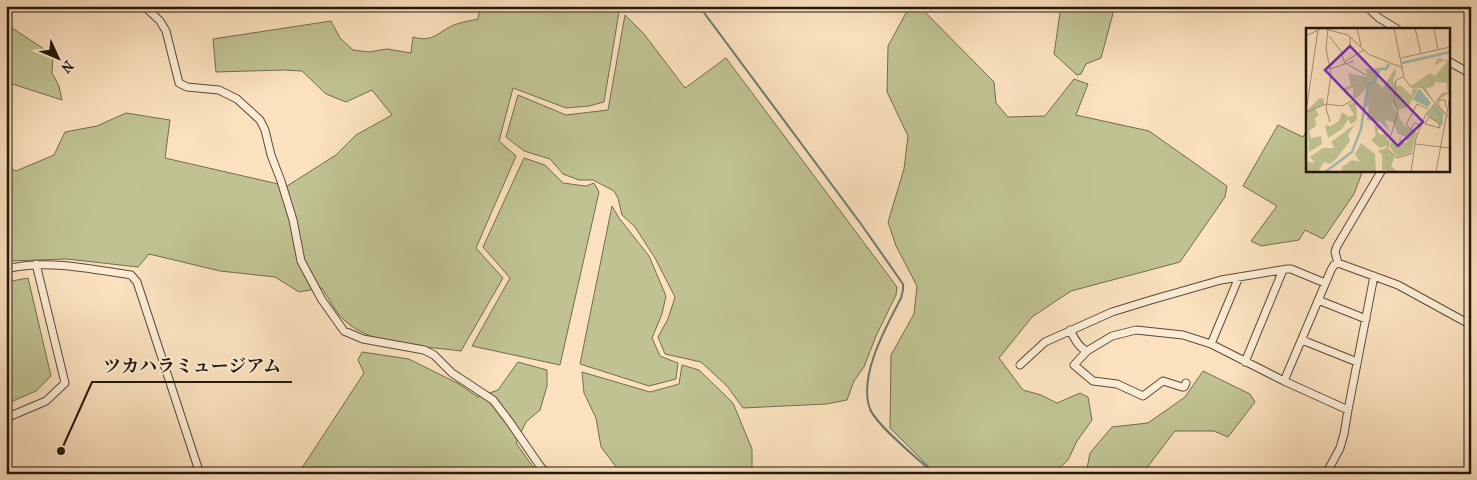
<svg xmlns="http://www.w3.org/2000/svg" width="1477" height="480" font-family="'IM FELL French Canon','Noto Serif JP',serif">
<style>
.green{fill:#c0c291;stroke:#726c50}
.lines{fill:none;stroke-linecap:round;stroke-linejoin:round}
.stream{stroke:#6e7b71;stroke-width:2}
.minor-casing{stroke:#5a4a3a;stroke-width:9}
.minor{stroke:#fcecd5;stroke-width:7}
.inset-river{fill:none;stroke:#9fbdb3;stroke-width:2.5}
.inset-road{fill:none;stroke:#a59078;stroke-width:1}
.view{fill:#7b2cbf;fill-opacity:0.15;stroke:#7b2cbf;stroke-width:2.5}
.inset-edge{fill:none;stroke:#24170e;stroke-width:2.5}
.leader{fill:none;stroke:#24170e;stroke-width:2}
.callout-dot{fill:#24170e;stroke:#fcecd5;stroke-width:2}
.callout-label{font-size:18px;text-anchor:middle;font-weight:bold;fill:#24170e;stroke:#fcecd5;stroke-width:4;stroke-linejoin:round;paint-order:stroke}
</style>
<rect width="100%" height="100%" fill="#fbe1be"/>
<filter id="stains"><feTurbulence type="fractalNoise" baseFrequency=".004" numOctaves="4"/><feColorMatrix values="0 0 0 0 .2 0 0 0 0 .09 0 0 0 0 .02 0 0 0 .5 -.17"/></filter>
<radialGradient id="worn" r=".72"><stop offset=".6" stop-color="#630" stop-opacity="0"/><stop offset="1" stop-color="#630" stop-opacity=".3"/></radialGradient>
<path class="green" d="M20,6H123L121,11H60Z
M480,6H620L604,102L589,106L566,108L513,88L499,141L516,156L476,248L503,278L461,351C425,346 371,346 344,320C335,312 329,298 322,288L299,292L275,277L220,271L149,254L138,267L67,259L6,261V166L16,171L54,155L65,132L97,126L126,113L170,120L165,158L287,186L336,155L356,135L392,115L372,90L346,102L326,94L302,71L283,70L216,72L213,39L331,21L340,38L353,50L369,52L387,49L411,53L413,37C434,43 437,32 454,25C461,22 470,21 478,19Z
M1061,6H1115L1101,58L1086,64L1081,74L1077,75L1054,54Z
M921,8L994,82L996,103L1008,117L1045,116L1074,79L1088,84L1076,115L1149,131L1227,186L1225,197L1180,262L1071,291L1032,317L999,358L1023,390L1041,395L1057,403L1080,393L1088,397L1092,420L1077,441L1068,460L1053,474H936L890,428L891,355L914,314L917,286L896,246L888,222L904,169L908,136L887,92L888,46L906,13Z
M625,15L644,34L685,88L726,58L897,287L896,295L876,336L864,367L854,381L847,400L826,404L743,408L727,386L701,362L665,354L658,337L668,319L675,297L655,258L635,227L622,215L618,198L614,191L593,180H579L563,174L550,159L524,151L506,137L518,95L566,115L608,110Z
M6,24L53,55L52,73L59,86L62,100L6,82Z
M1278,125L1303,137L1307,130V170H1363L1354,194L1323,239L1305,230L1299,240L1261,246L1251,241L1277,206L1243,186Z
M524,158L545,165L563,183L586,186L594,183L599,192L560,365L472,346L510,278L483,247Z
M612,206L619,218L649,256L666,296L662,314L652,338L660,356L678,363L676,379L649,386L580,364Z
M28,278L51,376L36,391L6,404V282Z
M362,352L409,359L459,384L478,397L498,390L518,362L547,370V386L540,410L526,422L516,443L538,474H298L364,373L358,360Z
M682,365L699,370L733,403L752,449V469L754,474H618L620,472L601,447L596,418L584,393L582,372L650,392L679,384Z
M1203,371L1250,394L1255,402L1228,437L1214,431H1175L1142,474H1086L1090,453L1112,427L1148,423L1185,397Z"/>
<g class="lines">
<path class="stream" d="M699,6L861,224L903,284V290L901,298C886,327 858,376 870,409C877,426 920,461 935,474"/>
<g class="minor-casing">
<path id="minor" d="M144,6L160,21L166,31L179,83L187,87L219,90L237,99L260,120L265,130L271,155L281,181L293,220L301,261L322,300L344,331L363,339L424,350L434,355L452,373L493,400L509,421L540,466L547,474
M1366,6L1379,18L1397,29
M1448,61L1471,74
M1338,263L1398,285L1471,325
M1338,263L1335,252L1337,246L1382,170
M6,269C48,259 90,269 131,275L137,282L200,474
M1318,300L1366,319
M1070,330C1074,338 1079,348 1087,351L1112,336L1136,330L1183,335L1211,344L1284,381L1348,410
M1302,340L1357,362
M1211,344L1239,277
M1087,351L1074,365L1093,381L1117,384L1143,396L1163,381L1182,387H1184L1186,383
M1245,362L1283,270
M1020,365L1045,342L1112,312L1151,300L1221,280L1287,269H1291L1325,283
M1284,381L1331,270L1334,265L1338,263
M6,418L46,401L65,383L36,264
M1326,474L1340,448L1344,434L1348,410L1374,276"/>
</g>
<use href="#minor" class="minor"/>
</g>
<g transform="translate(1306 28)">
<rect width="144" height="144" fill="#fbe1be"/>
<path d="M132,30L144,33V64L141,63V55L129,54L128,58L120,61L127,72L115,58H105L124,45L129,48L141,34L138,32L128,38ZM72,40L70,51L51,70H47V59L40,63L42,68L36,61L45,57L42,45L61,49L60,41ZM89,40L90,45L87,53L91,59L94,57L106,68V61L111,60V63L102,79L92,82L85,74L98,97L110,106L106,124L91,129L83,118L87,111L92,117L94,110L98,115L101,114L100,109L92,106L87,94L79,92L84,105L75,94L61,92L63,79L59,78L62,58L71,55L77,60ZM143,65L130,74L138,85L136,98L120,87L137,66ZM14,70L18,71V76L9,81L13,87L9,90L10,98L3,103L5,110L15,108L16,116L3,124L1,82ZM50,74L51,92L45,96L42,91L36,101L22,110L19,97L25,98L33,93L36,84L43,89L48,87L42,76ZM49,96L42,107L44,113L30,131L24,136L18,134L12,144H0L1,134L9,135L4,129L17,120H28L25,114ZM68,97L75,99L71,103L74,107L81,106L82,117L74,120L65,112L70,108ZM55,115L69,126L70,144H36V139L46,132L54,134L49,126ZM80,120L89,128L85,138L92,144L76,142V127L72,123Z" fill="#c0c291"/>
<path d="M113,60L125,75L122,79L107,72Z" fill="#9fbdb3"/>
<path class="inset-river" d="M96,35L144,24M127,79L134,87L135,97M19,144L46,124L55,101L62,57L69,54L73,41H80L83,36"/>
<path class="inset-road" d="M51,0L55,18M88,0L98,50L105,59H116L128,74M109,0L115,26M128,0L132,22M22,1L20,20L25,47L20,80L24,94M0,8L16,0L42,7L62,26L97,40M23,8L35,23L39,36M44,9V17L51,26M95,30L144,19M38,34L58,22M41,36L60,47M24,41L48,33M97,49L90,52L88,73L92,84L81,120L91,130L107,125M140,79L139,72H133L132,77L144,91M0,84L12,2M0,84L20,76L36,78L47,72M119,96L123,89L133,95L134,100M119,96L134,100M104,103L108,95L115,97M111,106L100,97L111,76L122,81M109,116L144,120M105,144L110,110L120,86L137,65H144M130,144L144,68"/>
<path class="view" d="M44,18L117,94L92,118L19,42Z"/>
<rect width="144" height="144" class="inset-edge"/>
</g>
<path class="leader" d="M61 451L92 382H292"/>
<circle class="callout-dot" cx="61" cy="451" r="5"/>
<g class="callout-label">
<text x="192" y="372">ツカハラミュージアム</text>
</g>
<rect width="1477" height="480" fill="none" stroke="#fbe1be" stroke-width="25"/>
<rect x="8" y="8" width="1462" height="465" fill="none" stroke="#24170e" stroke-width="2.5"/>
<rect x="12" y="12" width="1452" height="455" fill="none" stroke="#24170e"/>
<g transform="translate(58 58) rotate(134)" stroke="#fcecd5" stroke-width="4" paint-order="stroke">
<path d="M0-4L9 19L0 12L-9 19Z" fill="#24170e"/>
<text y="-8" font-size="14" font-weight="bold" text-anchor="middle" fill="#24170e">N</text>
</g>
<rect width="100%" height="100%" filter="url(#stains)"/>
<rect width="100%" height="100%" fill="url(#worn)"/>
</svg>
